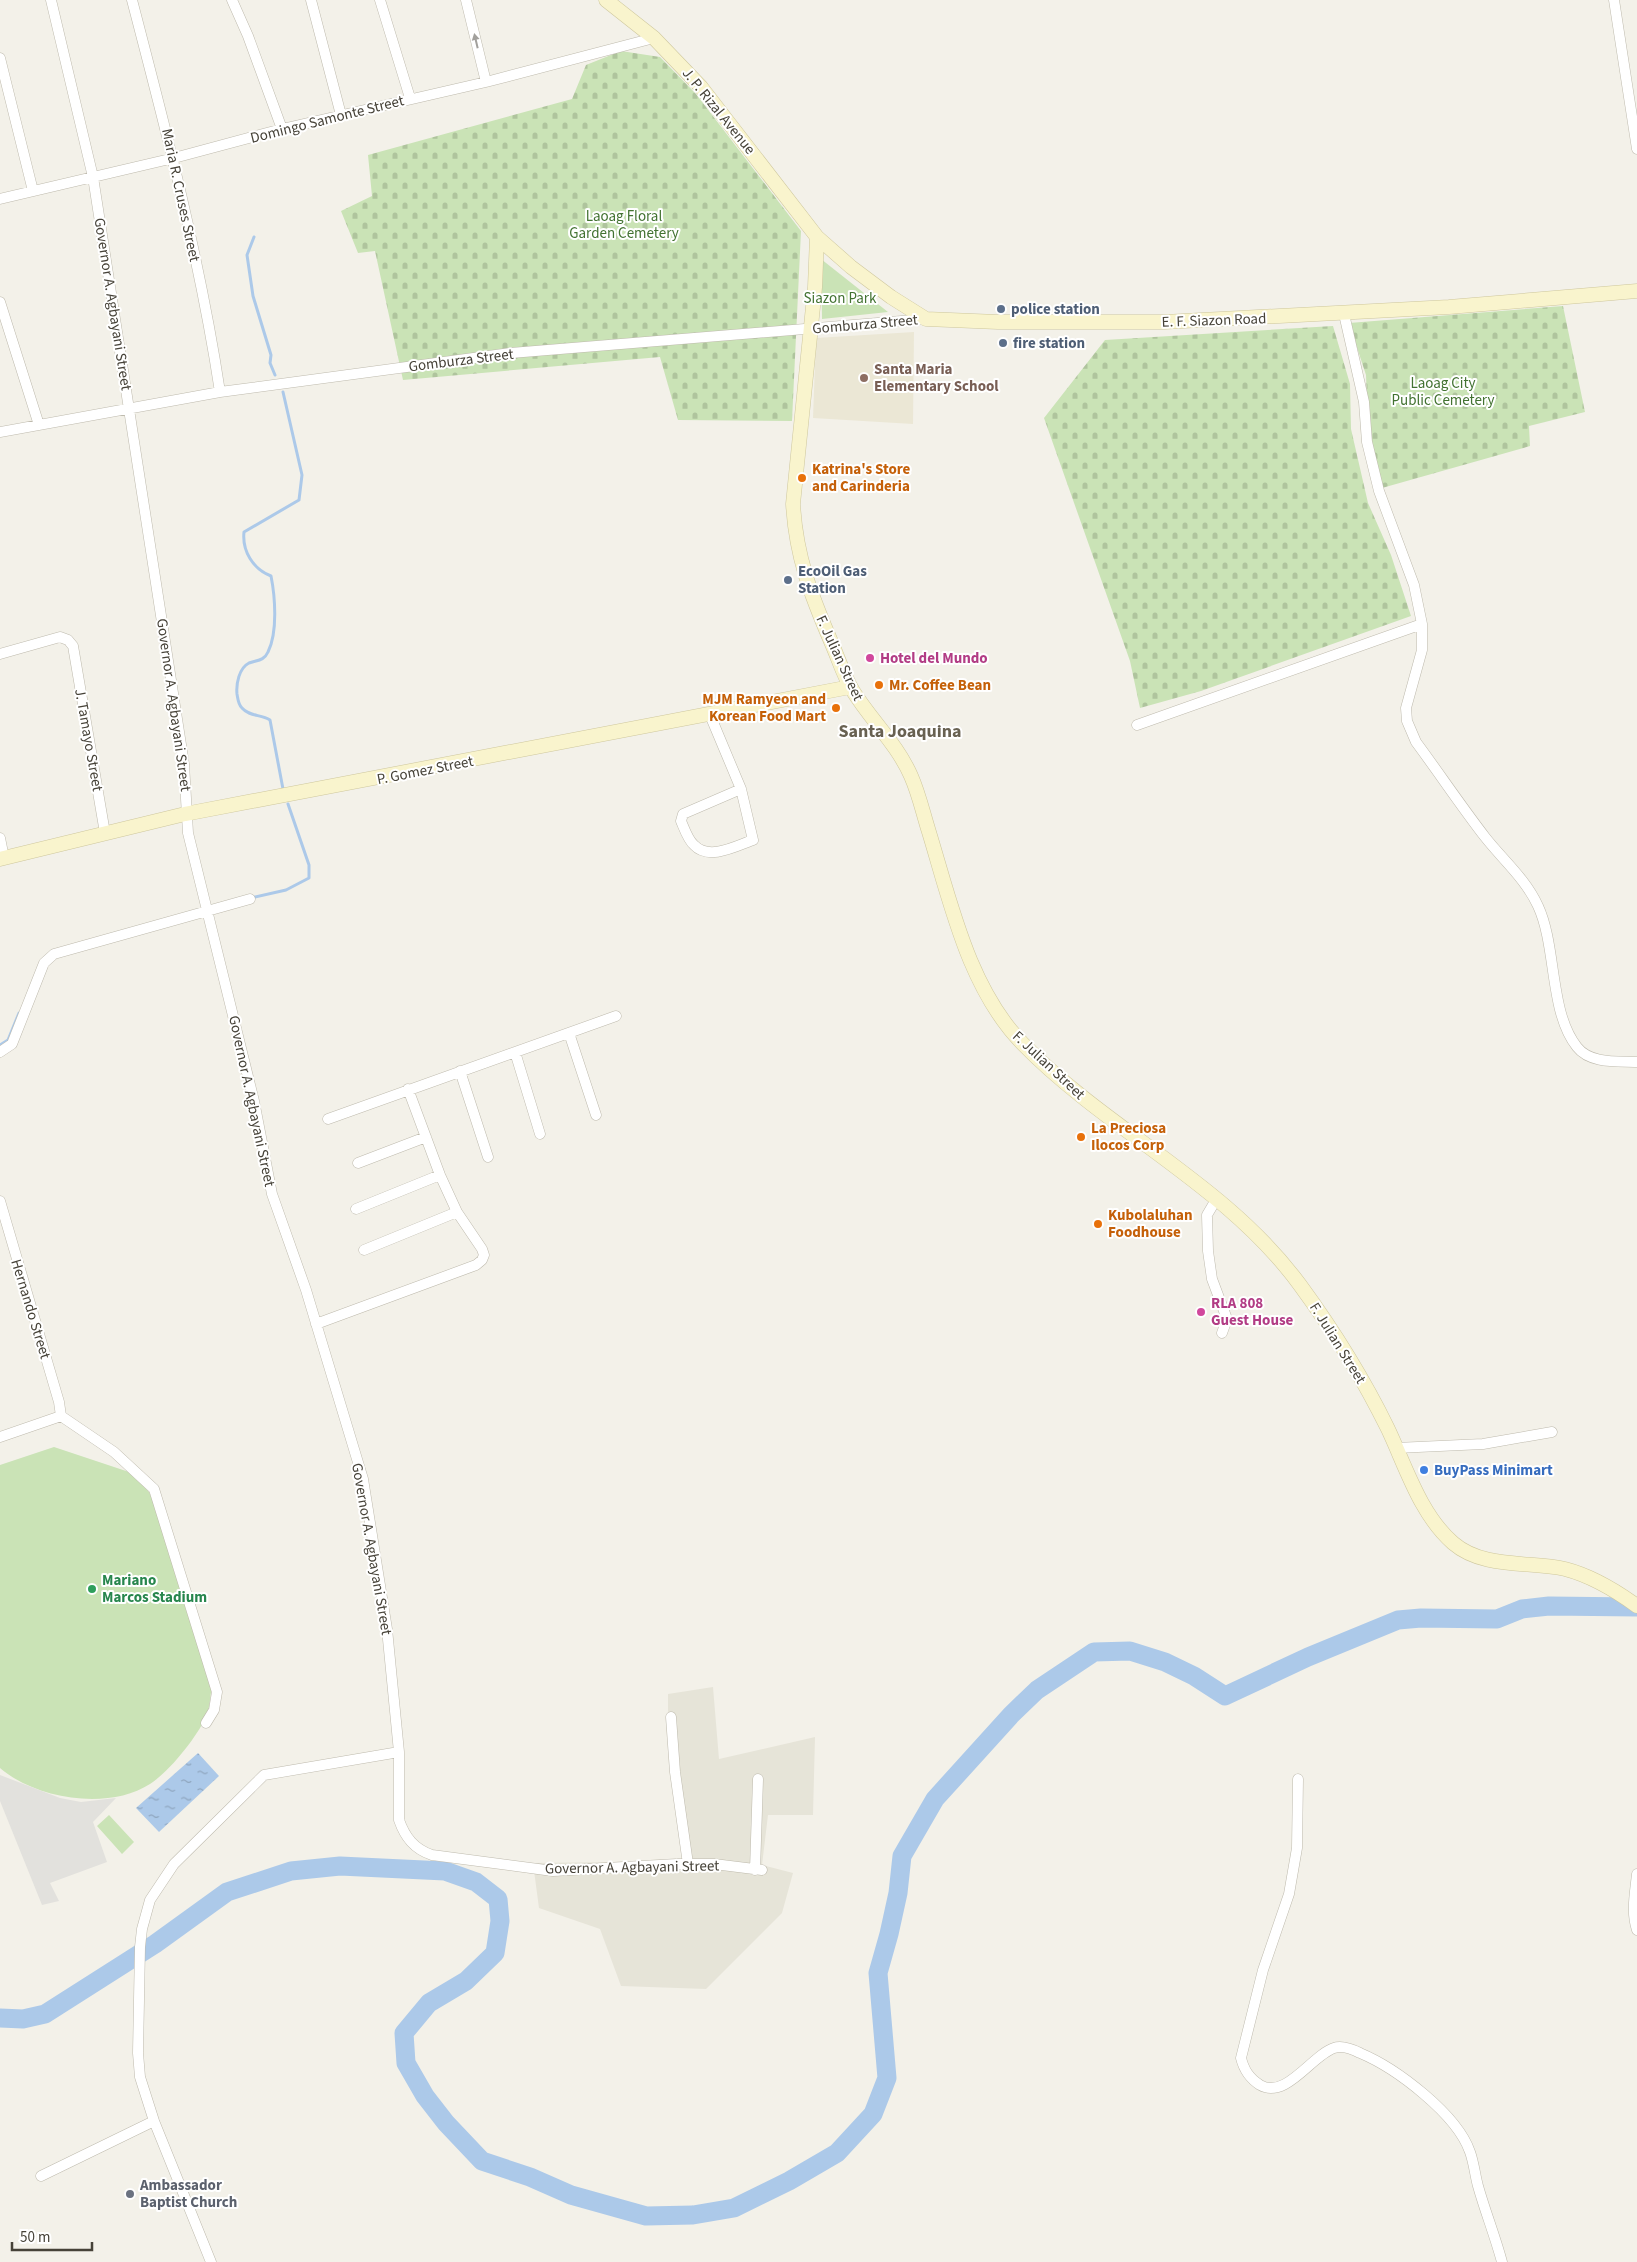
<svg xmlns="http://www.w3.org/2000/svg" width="1637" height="2262" font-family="'Source Sans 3',sans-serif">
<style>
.residential{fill:#e6e4d8}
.education{fill:#ebe7d5}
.green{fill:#cae3b6}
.cemetery{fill:url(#cemetery-stones)}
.parking{fill:#e2e1dd}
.water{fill:url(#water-ripples)}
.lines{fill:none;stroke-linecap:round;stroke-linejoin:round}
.stream{stroke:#acc9e9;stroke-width:3}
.river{stroke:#acc9e9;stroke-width:19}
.street-casing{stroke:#bebaad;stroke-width:11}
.secondary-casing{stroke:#cec79d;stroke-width:15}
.street{stroke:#fff;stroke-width:10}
.secondary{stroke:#f9f4cd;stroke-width:14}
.oneway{fill:#a2a09c}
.service-dot{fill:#5c6f8a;stroke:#fff;stroke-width:2}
.education-dot{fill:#8d6e63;stroke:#fff;stroke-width:2}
.food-dot{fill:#e8710a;stroke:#fff;stroke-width:2}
.hotel-dot{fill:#d1479c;stroke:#fff;stroke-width:2}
.shop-dot{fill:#3f7fe0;stroke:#fff;stroke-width:2}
.leisure-dot{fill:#2e9e5b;stroke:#fff;stroke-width:2}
.worship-dot{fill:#6b7280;stroke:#fff;stroke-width:2}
.labels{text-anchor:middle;stroke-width:4;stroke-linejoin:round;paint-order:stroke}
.street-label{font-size:15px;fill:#464238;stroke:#fff}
.park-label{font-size:15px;fill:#427231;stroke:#fff}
.service-label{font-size:15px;font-weight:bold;fill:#4e5e75;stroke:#fff;text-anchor:start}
.education-label{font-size:15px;font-weight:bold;fill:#785e54;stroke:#fff;text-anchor:start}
.food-label{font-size:15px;font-weight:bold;fill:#c56008;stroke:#fff;text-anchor:start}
.hotel-label{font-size:15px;font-weight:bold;fill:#b23c85;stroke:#fff;text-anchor:start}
.shop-label{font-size:15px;font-weight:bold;fill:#366cbe;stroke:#fff;text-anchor:start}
.leisure-label{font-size:15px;font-weight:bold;fill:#27864d;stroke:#fff;text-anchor:start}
.worship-label{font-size:15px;font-weight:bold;fill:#5b616d;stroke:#fff;text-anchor:start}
.quarter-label{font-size:18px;font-weight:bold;fill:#686151;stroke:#fff}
</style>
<defs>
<pattern id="cemetery-stones" width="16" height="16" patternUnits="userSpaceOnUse" patternTransform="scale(1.25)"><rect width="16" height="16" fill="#cae3b6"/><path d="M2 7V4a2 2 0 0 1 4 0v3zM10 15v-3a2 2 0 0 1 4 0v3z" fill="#afc49d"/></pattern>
<pattern id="water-ripples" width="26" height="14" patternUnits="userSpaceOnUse" patternTransform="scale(1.25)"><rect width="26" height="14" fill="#acc9e9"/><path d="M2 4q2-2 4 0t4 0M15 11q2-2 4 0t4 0" fill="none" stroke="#8ea5be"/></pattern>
</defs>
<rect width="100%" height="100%" fill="#f3f1e9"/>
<path class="residential" d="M713,1687L719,1759L815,1737L813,1815H768L762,1865L793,1873L782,1913L706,1989L621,1986L600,1929L539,1908L533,1863L686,1861L676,1791L668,1711V1694Z"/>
<path class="education" d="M914,332L913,424L813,418L816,338Z"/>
<path class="green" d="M821,259L888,312L822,319Z
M54,1447L132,1473L149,1492L160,1516L212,1687C210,1696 210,1709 206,1717C196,1738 170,1771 150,1784C108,1811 36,1799 0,1768V1465Z
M109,1815L134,1842L122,1854L97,1826Z"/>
<path class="cemetery" d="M621,51L660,57L696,94L801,231L792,421L678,420L660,357L403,380L375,251L358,253L341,211L372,196L368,155L572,99L586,65Z
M1563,306L1585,412L1529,426L1530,446L1382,488L1368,428L1366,375L1349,323Z
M1333,326L1350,384L1351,429L1368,503L1391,555L1411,616L1201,691L1140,708L1130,661L1044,418L1105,340Z"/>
<path class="parking" d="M0,1775L60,1798L81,1802L116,1798L93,1822L107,1862L50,1883L59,1901L42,1905L0,1801Z"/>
<path class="water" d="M198,1753L219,1776L159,1832L136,1808Z"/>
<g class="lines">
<path class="stream" d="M254,237L247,255L253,296L271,355L270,363L275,375
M283,392L302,475L299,500L244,532C242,551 253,569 271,576C275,596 278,632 268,652C264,661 257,660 249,663C239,668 236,684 237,694C238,699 238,704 242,708C250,717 261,714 270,720L283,789
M251,898L286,890L309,878V865L288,804
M0,1045L8,1040L19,1013"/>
<path class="river" d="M0,2018L23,2019L45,2014L155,1944L227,1892L291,1871L340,1866L445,1871L476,1882L498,1899L500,1921L495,1953L466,1981L429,2003L404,2033L406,2063L425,2096L446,2123L482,2161L530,2177L571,2195L646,2216L693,2215L734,2208L789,2181L837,2153L873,2114L887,2078L878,1973L889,1934L898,1893L902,1856L935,1799L1011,1715L1037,1690L1094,1652L1130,1651L1165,1662L1194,1676L1225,1696L1308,1657L1398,1620L1421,1618L1497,1619L1522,1609L1549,1606L1637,1607"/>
<g class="street-casing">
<path id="street" d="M51,0L93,177L184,764L188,833L254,1101L272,1194L306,1290L363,1479L387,1629L399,1752V1820C405,1837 414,1849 432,1855L538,1869L553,1871L677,1864H714L762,1870
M132,0C166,130 200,260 220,392
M232,0L248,36L282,129
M311,0L341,115
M380,0L410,98
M466,0L486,82
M1614,0L1637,149
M0,58L33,191
M0,199L174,158L282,129L486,82L654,38
M0,302L39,425
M1344,314L1364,402L1367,442L1379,491L1414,585L1422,624V650L1406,708L1407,721L1416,742C1439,773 1461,806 1485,837C1503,860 1525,878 1538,906C1557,947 1549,1012 1577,1047C1590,1064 1618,1061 1637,1062
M0,432L220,392L511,353L926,319
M0,654L60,637L68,640L73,646L105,833
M710,715L741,789L753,840C736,846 709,861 694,845C688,840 684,828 681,821L683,814L741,789
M1137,725L1422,624
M0,838L4,858
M569,1033L596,1115
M0,1052L12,1044L44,963L54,954L250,899
M515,1052L540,1134
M460,1071L488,1157
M328,1119L616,1016
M358,1163L426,1137
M1217,1198L1207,1215L1208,1251L1212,1279L1227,1319L1222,1333
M0,1201L59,1402L61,1416
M356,1209L440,1175
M364,1250L457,1212
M316,1324L476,1265L482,1260L484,1255L482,1249L457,1212L440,1175L408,1089
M61,1416L114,1452L154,1489L217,1692L214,1710L206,1723
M0,1437L61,1416
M1396,1448L1483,1444L1552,1432
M671,1717L675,1772L688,1864
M1298,1779L1297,1848L1289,1894L1263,1970L1241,2058C1244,2070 1249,2078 1260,2085C1286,2100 1312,2055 1334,2048C1342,2045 1352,2049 1360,2053C1396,2068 1457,2114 1470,2152C1474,2163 1475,2175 1478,2186C1485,2211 1495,2236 1502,2262
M755,1870L758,1779
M1637,1874C1635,1893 1631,1912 1637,1930
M41,2176L154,2121
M211,2262L154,2121L140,2077L138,2053L140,1947L142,1929L150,1900L174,1864L264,1775L399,1752"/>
</g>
<g class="secondary-casing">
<path id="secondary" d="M606,0L654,38L701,87L817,237L851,267L891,297L926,319L998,322H1164L1449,307L1637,291
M817,237L815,287L793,504C796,557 811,595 832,644C839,660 844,677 853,691C871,720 897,744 911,776C919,794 923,813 929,832C951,904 969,989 1023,1044C1109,1132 1226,1184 1300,1285C1333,1330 1363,1378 1388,1429C1406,1467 1420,1514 1453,1543C1483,1569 1529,1561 1565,1569C1592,1576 1615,1590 1637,1606
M0,859L185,814L850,687"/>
</g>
<use href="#street" class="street"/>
<use href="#secondary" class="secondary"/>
</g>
<defs><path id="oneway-solid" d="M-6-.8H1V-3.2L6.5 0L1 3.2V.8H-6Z" transform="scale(1.25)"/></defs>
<use class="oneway" href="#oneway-solid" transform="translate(476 41) rotate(-103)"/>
<g class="service-dot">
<circle cx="1001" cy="309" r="5"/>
<circle cx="1003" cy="343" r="5"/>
<circle cx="788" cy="580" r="5"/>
</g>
<circle class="education-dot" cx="864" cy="378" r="5"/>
<g class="food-dot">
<circle cx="802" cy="478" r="5"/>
<circle cx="879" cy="685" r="5"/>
<circle cx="836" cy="708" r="5"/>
<circle cx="1081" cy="1137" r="5"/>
<circle cx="1098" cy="1224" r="5"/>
</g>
<g class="hotel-dot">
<circle cx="870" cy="658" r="5"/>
<circle cx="1201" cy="1312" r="5"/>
</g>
<circle class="shop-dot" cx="1424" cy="1470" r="5"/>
<circle class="leisure-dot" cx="92" cy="1589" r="5"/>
<circle class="worship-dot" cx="130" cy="2194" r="5"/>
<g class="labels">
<g class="street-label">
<text transform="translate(719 111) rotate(51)" y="5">J. P. Rizal Avenue</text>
<text transform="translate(327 119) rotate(-14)" y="5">Domingo Samonte Street</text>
<text transform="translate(181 195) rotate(78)" y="5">Maria R. Cruses Street</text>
<text transform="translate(113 304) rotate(81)" y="5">Governor A. Agbayani Street</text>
<text transform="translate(1214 320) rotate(-2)" y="5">E. F. Siazon Road</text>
<text transform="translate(865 324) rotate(-5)" y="5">Gomburza Street</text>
<text transform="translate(461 360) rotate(-7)" y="5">Gomburza Street</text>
<text transform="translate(840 658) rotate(65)" y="5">F. Julian Street</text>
<text transform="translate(174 705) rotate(82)" y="5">Governor A. Agbayani Street</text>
<text transform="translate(89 740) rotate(80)" y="5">J. Tamayo Street</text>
<text transform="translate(425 770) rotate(-11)" y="5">P. Gomez Street</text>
<text transform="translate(1049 1065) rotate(43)" y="5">F. Julian Street</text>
<text transform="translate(252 1101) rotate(78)" y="5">Governor A. Agbayani Street</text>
<text transform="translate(31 1309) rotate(73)" y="5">Hernando Street</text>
<text transform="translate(1338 1343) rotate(58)" y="5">F. Julian Street</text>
<text transform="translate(372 1549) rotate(80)" y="5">Governor A. Agbayani Street</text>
<text transform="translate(632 1867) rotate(-1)" y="5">Governor A. Agbayani Street</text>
</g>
<g class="park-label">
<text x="624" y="221">Laoag Floral<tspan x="624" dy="17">Garden Cemetery</tspan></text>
<text x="840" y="303">Siazon Park</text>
<text x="1443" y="388">Laoag City<tspan x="1443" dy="17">Public Cemetery</tspan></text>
</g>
<g class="service-label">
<text x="1011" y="314">police station</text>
<text x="1013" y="348">fire station</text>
<text x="798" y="576">EcoOil Gas<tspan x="798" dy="17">Station</tspan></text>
</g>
<g class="education-label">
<text x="874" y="374">Santa Maria<tspan x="874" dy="17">Elementary School</tspan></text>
</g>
<g class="food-label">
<text x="812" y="474">Katrina's Store<tspan x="812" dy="17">and Carinderia</tspan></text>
<text x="889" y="690">Mr. Coffee Bean</text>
<text x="826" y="704" text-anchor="end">MJM Ramyeon and<tspan x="826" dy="17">Korean Food Mart</tspan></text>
<text x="1091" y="1133">La Preciosa<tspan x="1091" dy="17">Ilocos Corp</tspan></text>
<text x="1108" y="1220">Kubolaluhan<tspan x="1108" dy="17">Foodhouse</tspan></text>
</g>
<g class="hotel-label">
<text x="880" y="663">Hotel del Mundo</text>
<text x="1211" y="1308">RLA 808<tspan x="1211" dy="17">Guest House</tspan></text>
</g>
<g class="shop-label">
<text x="1434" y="1475">BuyPass Minimart</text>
</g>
<g class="leisure-label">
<text x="102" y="1585">Mariano<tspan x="102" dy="17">Marcos Stadium</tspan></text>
</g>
<g class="worship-label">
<text x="140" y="2190">Ambassador<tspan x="140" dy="17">Baptist Church</tspan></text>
</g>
<g class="quarter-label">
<text x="900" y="737">Santa Joaquina</text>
</g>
</g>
<path d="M12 2242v8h80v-8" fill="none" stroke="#464238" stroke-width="2.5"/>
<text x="20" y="2242" font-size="15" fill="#464238" stroke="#ffffff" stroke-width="4" paint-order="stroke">50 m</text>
</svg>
